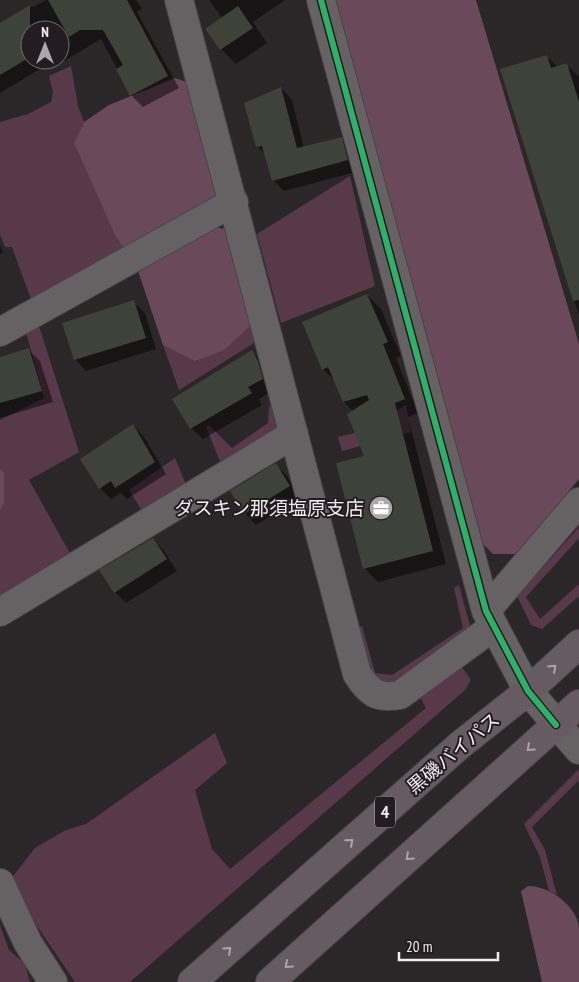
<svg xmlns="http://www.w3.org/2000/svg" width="579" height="982" font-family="'PT Sans Narrow','Noto Sans JP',sans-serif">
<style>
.green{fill:#58394a}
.forest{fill:#6a495b}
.shadow{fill:#0007;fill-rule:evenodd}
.building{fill:#3f413b}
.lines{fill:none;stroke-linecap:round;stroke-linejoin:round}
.minor-casing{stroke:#484546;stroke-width:30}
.highway-casing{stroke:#484546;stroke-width:30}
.minor{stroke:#666264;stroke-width:28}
.highway{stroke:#665b61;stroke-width:28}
.cycleway-casing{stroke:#241c20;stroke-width:9}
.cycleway{stroke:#2db169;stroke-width:6}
.oneway{stroke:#aca4a8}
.labels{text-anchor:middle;stroke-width:4;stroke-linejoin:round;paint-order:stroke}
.shield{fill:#241c20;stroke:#b4aeb0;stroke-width:1}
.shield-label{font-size:18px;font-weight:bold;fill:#f1ecee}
.poi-label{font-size:19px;fill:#f1ecee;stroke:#241c20;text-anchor:end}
.street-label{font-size:19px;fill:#f1ecee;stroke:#241c20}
</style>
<rect width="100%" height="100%" fill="#2b2729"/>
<path class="green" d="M71,66L78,106L84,122L74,143L115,234L126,250L32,302L12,247H5L0,234V122L28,114L51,102L53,92L49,76Z
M350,176L375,286L281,323L257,234Z
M253,323L257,341L179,390L163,345L196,361Z
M39,326L79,452L29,480L72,557L0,601V511L4,504V472L0,469V420L44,398L26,332Z
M276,401L280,424L276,431L222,466L206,427L210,426L232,448L268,423L269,407Z
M406,405L411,432L342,451L338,437L385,426L392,413Z
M175,458L188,489L144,514L129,490Z
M579,527V538L526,597L540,619L579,584V596L542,629L531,625L517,596Z
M459,585L471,630L394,684L373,681L356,628L362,626L375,673L392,675L463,628L454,588Z
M462,667L471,680L465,690L130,982H75L18,898L11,879L35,848L66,830L86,824L215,733L227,763L195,790L212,849L230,869L426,708L420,697Z
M579,769V780L532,827L545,850L557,895L549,891L540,857L524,824Z
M0,925L9,950L25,964L30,982H0Z"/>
<path class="forest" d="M331,0H476L579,344V479L517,554H493L476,537Z
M175,78L195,85L227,194L207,226L226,229L253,323L224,350L195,361L163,345L137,268L115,235L74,143L84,122L109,105Z
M0,469L4,472V504L0,511Z
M528,886C549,886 576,905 579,927C579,945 579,964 579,982H542L521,891Z"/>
<path class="shadow" d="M46,0H136L142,9L137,12L179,88L143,107L131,95L101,39L54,67L50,63L0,93V25L32,6L33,7ZM30,30H60V60H30Z
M209,0H285L253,22L267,43L236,64L221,49L207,29L222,18Z
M546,56L558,67L567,65L579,77V316L502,70Z
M281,88L292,100L304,148L341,138L353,150L359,171L284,191L273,180L266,155L257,146Z
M0,245L3,253L0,254Z
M367,295L381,309L401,356L396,358L418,413L408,417L446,564L378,582L364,568L366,456L353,411L344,402L336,382L323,369Z
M133,302L145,313L156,349L86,371L75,359Z
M28,350L40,361L53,402L0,418V358Z
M251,351L263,363L274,390L259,399L262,405L203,439L191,428Z
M133,425L144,437L166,474L127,499L121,493L111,499L100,488Z
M276,465L287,476L300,498L256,525L245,513L231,492Z
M153,539L164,551L177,571L126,603L115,592Z"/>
<path class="building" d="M48,0H127L168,76L130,96L116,69L123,65L103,30H80L69,37Z
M30,5V57L0,75V23Z
M238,6L253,28L220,50L205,29Z
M547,55L551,68L567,63L579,102V300L573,301L500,69Z
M281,87L297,148L342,137L348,160L272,181L262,146L256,147L244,103Z
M367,294L388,342L383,344L405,399L395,403L433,551L363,569L336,463L364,456L347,414L369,400L367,395L343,402L328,367L322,370L302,322Z
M134,300L146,338L74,360L62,323Z
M29,348L42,391L0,403V357Z
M252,350L258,361L263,379L248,387L252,393L190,429L172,399Z
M133,424L155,462L115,488L111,481L99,489L80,459Z
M276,463L290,486L244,514L230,491Z
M153,538L167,559L114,593L99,570Z"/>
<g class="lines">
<g class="minor-casing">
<path id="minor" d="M179,0L357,674C370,693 376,699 400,695L493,627
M321,0L486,611L528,691L579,750
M0,332L234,202
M486,611L579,502
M0,612L294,434
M0,883L28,943L53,982"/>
</g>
<g class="highway-casing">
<path id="highway" d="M192,982L460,745L528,691L579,644
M270,982L579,704"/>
</g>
<use href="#minor" class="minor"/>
<use href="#highway" class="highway"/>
<g class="cycleway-casing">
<path id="cycleway" d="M321,0L486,611L528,691L556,725"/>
</g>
<use href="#cycleway" class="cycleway"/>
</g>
<defs><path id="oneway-chevron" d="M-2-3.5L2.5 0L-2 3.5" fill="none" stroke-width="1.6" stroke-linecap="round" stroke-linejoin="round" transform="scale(1.25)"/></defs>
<g class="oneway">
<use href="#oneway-chevron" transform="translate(553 668) rotate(-43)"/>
<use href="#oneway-chevron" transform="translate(530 748) rotate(138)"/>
<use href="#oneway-chevron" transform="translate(350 842) rotate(-41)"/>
<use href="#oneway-chevron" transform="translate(409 857) rotate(138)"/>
<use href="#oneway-chevron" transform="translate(228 950) rotate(-42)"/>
<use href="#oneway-chevron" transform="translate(288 965) rotate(138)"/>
</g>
<defs>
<g id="office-disc" transform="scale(1.25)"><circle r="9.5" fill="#aca7a9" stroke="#241c20"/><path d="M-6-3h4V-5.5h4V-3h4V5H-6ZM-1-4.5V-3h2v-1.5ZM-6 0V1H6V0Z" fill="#fff"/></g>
</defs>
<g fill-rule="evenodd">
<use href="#office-disc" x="381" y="508"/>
</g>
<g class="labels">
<rect class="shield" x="375" y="796.5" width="20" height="31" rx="4"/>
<g class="shield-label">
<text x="385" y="818">4</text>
</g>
<g class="poi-label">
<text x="364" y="515">ダスキン那須塩原支店</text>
</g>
<g class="street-label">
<text transform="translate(453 753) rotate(-40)" y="7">黒磯バイパス</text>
</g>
</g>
<g transform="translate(45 45)"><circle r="24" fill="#241c20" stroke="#766f72"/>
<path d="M0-4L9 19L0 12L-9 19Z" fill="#aca7a9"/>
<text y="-8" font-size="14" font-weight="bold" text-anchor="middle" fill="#f1ecee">N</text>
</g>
<path d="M399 952v8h99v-8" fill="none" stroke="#f1ecee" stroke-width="2.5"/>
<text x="406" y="952" font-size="15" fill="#f1ecee" stroke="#241c20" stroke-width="4" paint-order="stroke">20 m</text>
</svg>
